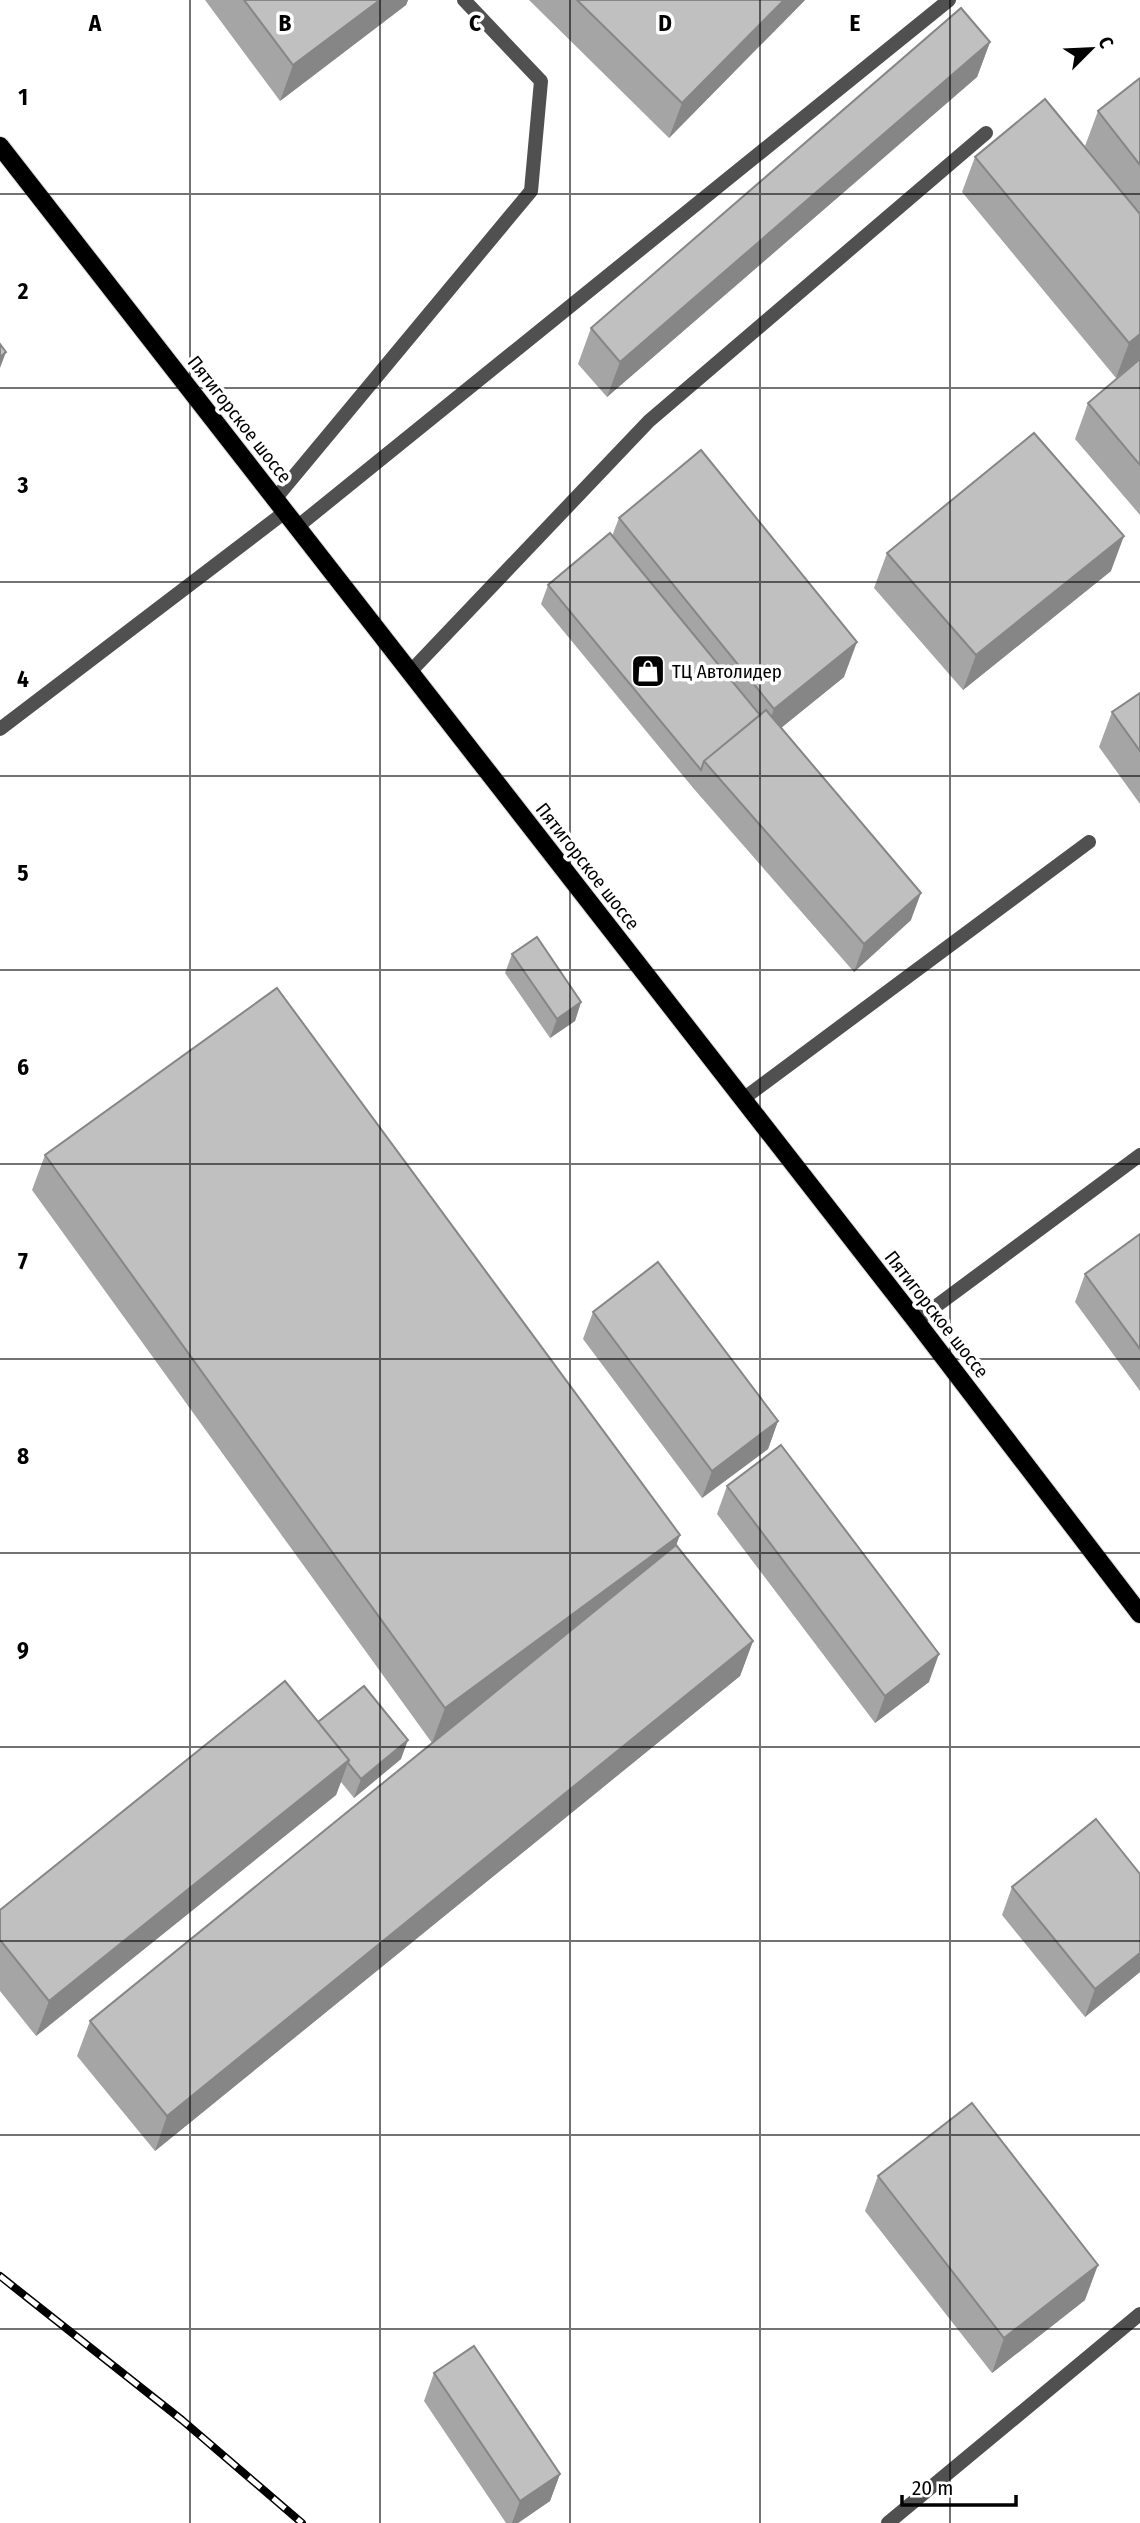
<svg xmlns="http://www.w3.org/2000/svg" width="1140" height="2523" font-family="'Fira Sans Condensed',sans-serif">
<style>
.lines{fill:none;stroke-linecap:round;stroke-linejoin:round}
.primary-casing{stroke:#dbdbdb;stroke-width:20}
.service{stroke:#505050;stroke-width:14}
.primary{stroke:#000;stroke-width:18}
.rail-casing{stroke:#000;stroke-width:8}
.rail{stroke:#fff;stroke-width:5;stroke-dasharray:16;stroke-linecap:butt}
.wall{fill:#a5a5a5}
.shaded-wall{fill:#868686}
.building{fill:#c0c0c0;stroke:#868686;stroke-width:2}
.grid{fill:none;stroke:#000;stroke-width:2;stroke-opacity:0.55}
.labels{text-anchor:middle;stroke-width:7;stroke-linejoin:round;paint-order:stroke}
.street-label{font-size:19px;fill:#000;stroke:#fff}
.poi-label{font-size:19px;fill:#000;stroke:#fff;text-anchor:start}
.grid-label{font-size:23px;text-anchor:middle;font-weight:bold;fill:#000;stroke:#fff;stroke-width:7;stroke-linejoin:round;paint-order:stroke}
</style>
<rect width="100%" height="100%" fill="#fff"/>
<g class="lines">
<g class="primary-casing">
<path id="primary" d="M0,146L916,1321L1140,1614"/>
</g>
<path class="service" d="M275,499L531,191L541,81L464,0
M297,527L949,0
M410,672L649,421L986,133
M0,729L285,512
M743,1099L1089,842
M916,1321L1140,1155
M888,2523L1140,2314"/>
<use href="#primary" class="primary"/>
<g class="rail-casing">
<path id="rail" d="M0,2276L182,2420L302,2523"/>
</g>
<use href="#rail" class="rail"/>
</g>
<path class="wall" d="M205,0H408L406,5L280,101Z
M529,0H805L669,138Z
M990,42L977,77L607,397L578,364L591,328Z
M1140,78V359L1116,378L962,192L975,157L1108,175L1085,146L1098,111Z
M1140,359V515L1075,439L1088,403Z
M619,518L844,677L781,728L911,920L854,972L694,789L541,604L548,585L612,536Z
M887,553L1111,571L963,690L874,588Z
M1140,693V804L1099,747L1112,712Z
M512,954L581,1002L575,1021L550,1038L505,973Z
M45,1155L676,1545L753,1641L740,1676L155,2151L77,2056L90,2021L432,1743L32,1190Z
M1140,1234V1391L1075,1302L1085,1274Z
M593,1312L778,1421L768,1449L702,1498L583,1339Z
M727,1486L929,1682L875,1723L717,1514Z
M318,1722L401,1759L354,1798L341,1782L336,1795L36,2036L0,1991V1910Z
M1140,1874V1972L1085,2017L1002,1915L1012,1887Z
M878,2176L1085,2300L992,2373L865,2211Z
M434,2373L560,2474L550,2501L518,2523H506L424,2401Z"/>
<path class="shaded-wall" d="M380,0H408L406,5L280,101L293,65Z
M784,0H805L669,138L682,103Z
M990,42L977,77L607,397L620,362Z
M1140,334V359L1116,378L1129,343Z
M6,352L0,368V357Z
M1124,536L1111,571L963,690L976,655Z
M857,642L844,677L761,744L774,709Z
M921,893L911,920L854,972L864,944Z
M581,1002L575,1021L550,1038L557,1019Z
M778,1421L768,1449L702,1498L712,1471Z
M680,1535L667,1570L432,1743L445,1708Z
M753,1641L740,1676L155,2151L167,2116Z
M939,1654L929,1682L875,1723L885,1696Z
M408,1740L401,1759L354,1798L361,1779Z
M349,1760L336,1795L36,2036L49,2001Z
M1140,1953V1972L1085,2017L1095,1989Z
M1098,2265L1085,2300L992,2373L1004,2338Z
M560,2474L550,2501L518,2523H512L520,2501Z"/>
<path class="building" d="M244,0H380L293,65Z
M577,0H784L682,103Z
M961,8L990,42L620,362L591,328Z
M1140,78V165L1098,111Z
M1045,99L1140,214V334L1129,343L975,157Z
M0,344L6,352L0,357Z
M1140,359V465L1088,403Z
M1034,433L1124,536L976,655L887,553Z
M701,450L857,642L774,709L619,518Z
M610,533L760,715L704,761L701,770L548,585Z
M1140,693V751L1112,712Z
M766,710L921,893L864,944L704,761Z
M537,937L581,1002L557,1019L512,954Z
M277,988L680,1535L445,1708L45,1155Z
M1140,1234V1349L1085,1274Z
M658,1262L778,1421L712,1471L593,1312Z
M781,1445L939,1654L885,1696L727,1486Z
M676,1545L753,1641L167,2116L90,2021Z
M285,1681L349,1760L49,2001L0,1940V1910Z
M364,1686L408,1740L361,1779L348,1763L349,1760L318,1722Z
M1096,1819L1140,1874V1953L1095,1989L1012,1887Z
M972,2103L1098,2265L1004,2338L878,2176Z
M474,2346L560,2474L520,2501L434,2373Z"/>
<path class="grid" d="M190,0V2523M380,0V2523M570,0V2523M760,0V2523M950,0V2523M0,194H1140M0,388H1140M0,582H1140M0,776H1140M0,970H1140M0,1164H1140M0,1359H1140M0,1553H1140M0,1747H1140M0,1941H1140M0,2135H1140M0,2329H1140"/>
<defs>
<g id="shop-square" transform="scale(1.75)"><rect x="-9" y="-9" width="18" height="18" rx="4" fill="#000" stroke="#fff"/><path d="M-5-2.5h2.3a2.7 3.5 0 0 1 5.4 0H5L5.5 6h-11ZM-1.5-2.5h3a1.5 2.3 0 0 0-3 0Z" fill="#fff"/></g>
</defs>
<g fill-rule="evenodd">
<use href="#shop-square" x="648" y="671"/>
</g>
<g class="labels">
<g class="street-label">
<text transform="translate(240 419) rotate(52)" y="7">Пятигорское шоссе</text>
<text transform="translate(588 866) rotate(52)" y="7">Пятигорское шоссе</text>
<text transform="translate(937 1314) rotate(52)" y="7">Пятигорское шоссе</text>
</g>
<g class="poi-label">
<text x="672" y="678">ТЦ Автолидер</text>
</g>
</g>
<g class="grid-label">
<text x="95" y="31">A</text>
<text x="285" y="31">B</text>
<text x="475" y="31">C</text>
<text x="665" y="31">D</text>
<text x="855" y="31">E</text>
<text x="23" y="105">1</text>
<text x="23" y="299">2</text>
<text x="23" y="493">3</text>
<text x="23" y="687">4</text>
<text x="23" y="881">5</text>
<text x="23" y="1075">6</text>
<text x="23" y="1269">7</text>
<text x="23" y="1464">8</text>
<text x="23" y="1658">9</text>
</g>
<g transform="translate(1091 49) rotate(66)" stroke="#ffffff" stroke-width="5" paint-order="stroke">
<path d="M0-5L12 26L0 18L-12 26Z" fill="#000000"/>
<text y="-10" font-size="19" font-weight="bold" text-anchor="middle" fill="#000000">С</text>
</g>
<path d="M902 2495v10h114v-10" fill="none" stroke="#000000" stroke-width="3.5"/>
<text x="912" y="2495" font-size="21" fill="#000000" stroke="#ffffff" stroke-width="5" paint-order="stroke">20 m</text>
</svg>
